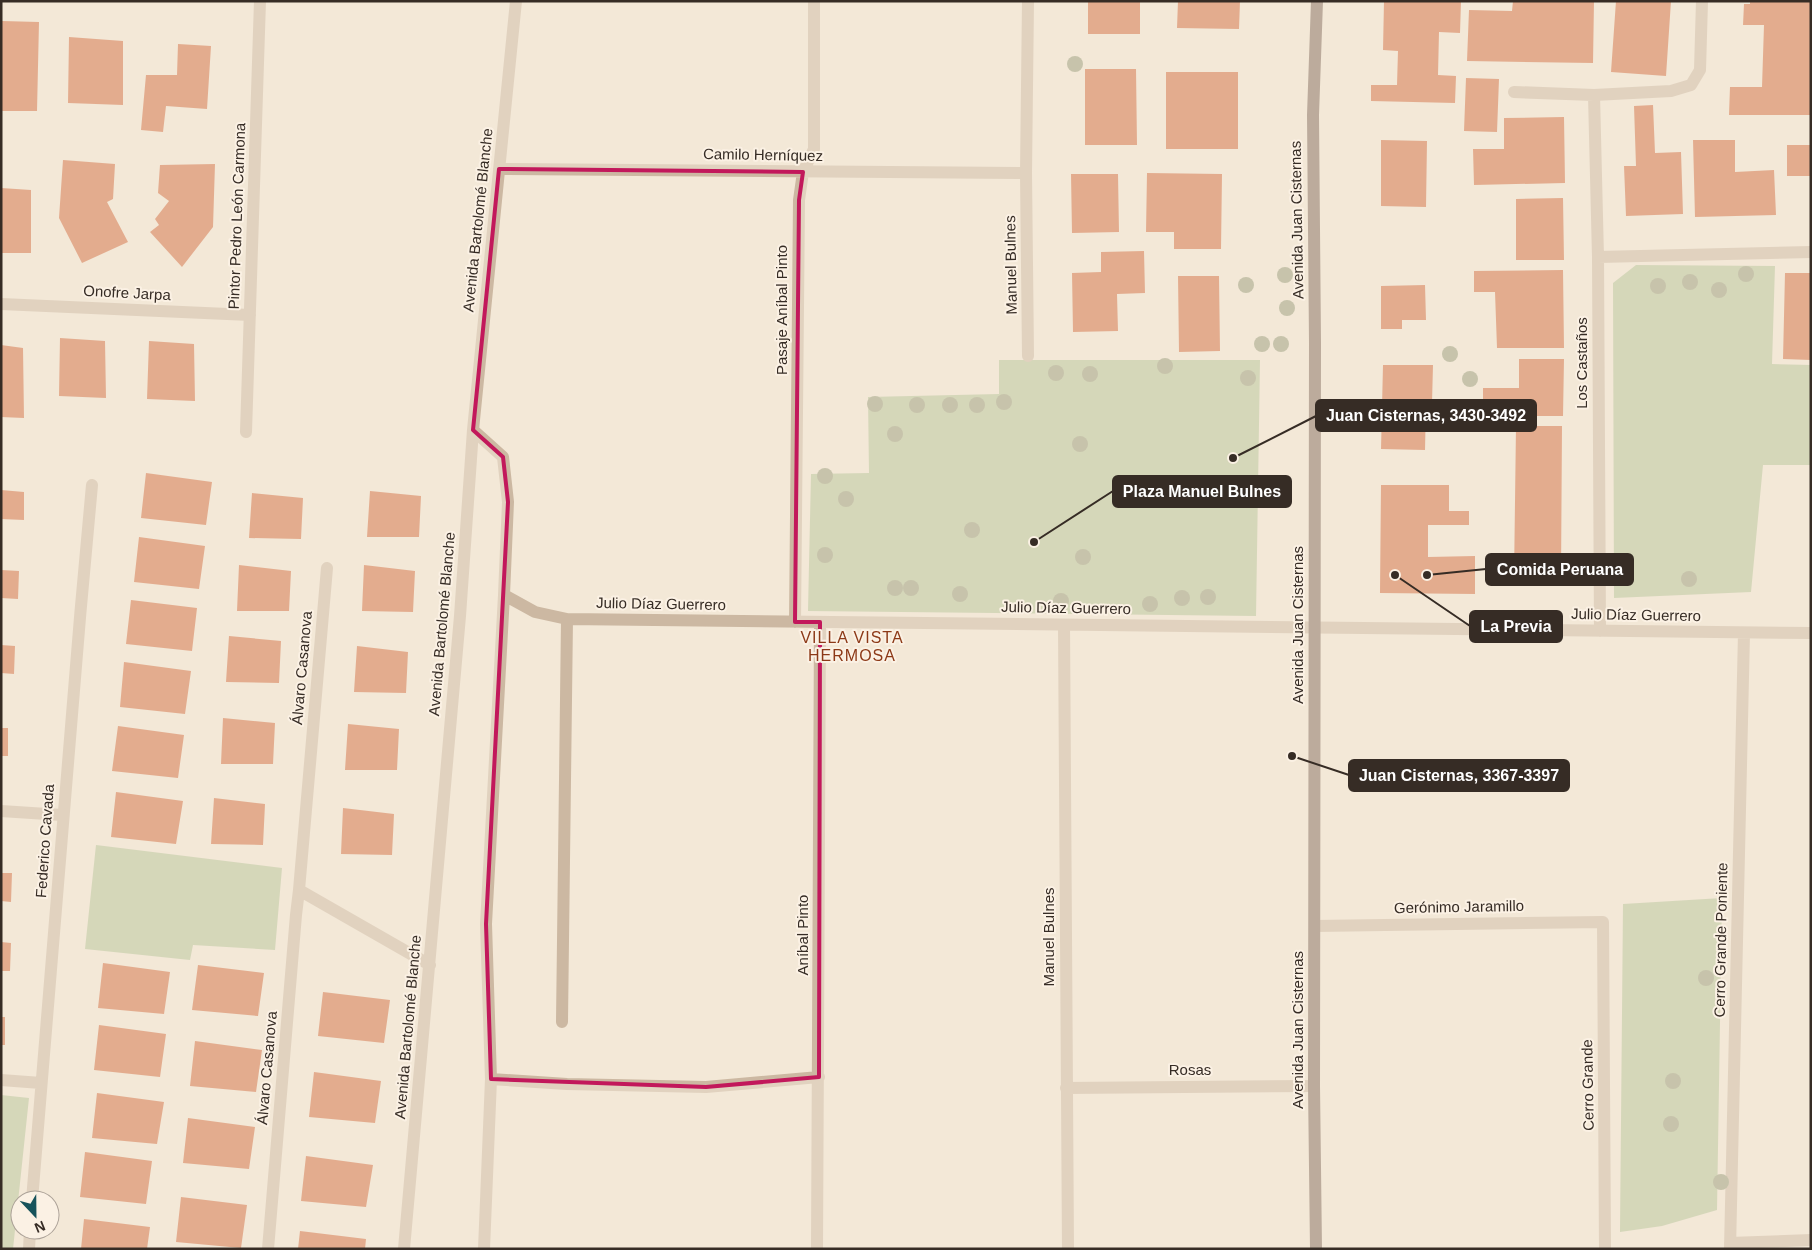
<svg xmlns="http://www.w3.org/2000/svg" width="1812" height="1250" font-family="Helvetica,sans-serif">
<style>
.green{fill:#b2c396}
.building{fill:#d16537}
.lines{fill:none;stroke-linecap:round;stroke-linejoin:round}
.minor{stroke:#ccb8a2;stroke-width:12}
.major{stroke:#7a6355;stroke-width:12}
.tree{fill:#929876}
.marked{fill:none;stroke:#c2185b;stroke-width:4;stroke-linejoin:round}
.labels{text-anchor:middle;stroke-width:4;stroke-linejoin:round;paint-order:stroke}
.street-label{font-size:15px;fill:#362c25;stroke:#fbf1e4}
.neighbourhood-label{font-size:16px;letter-spacing:1px;fill:#8c3917;stroke:#fbf1e4}
.leader{fill:none;stroke:#362c25;stroke-width:2}
.callout-dot{fill:#362c25;stroke:#fbf1e4;stroke-width:2}
.callout{fill:#362c25;stroke:#362c25;stroke-width:2}
.callout-label{font-size:16px;text-anchor:middle;font-weight:bold;fill:#fff}
</style>
<rect width="100%" height="100%" fill="#f3e8d7"/>
<path class="green" d="M1636,265L1775,266L1772,364L1811,365V465H1763L1751,592L1614,598L1613,283Z
M999,360H1260L1256,616L808,611L811,474L869,473L868,397L999,394Z
M96,845L282,868L275,950L193,945L190,960L85,949Z
M1722,898L1717,1210L1662,1226L1620,1232L1623,904Z
M1,1095L29,1098L13,1249H1Z"/>
<path class="building" d="M1088,1H1140V34H1088Z
M1178,1H1240L1239,29L1177,28Z
M1384,1H1461L1460,33L1439,32L1438,75L1456,76L1455,103L1371,101V85H1397L1398,51L1383,50Z
M1513,1H1594L1593,63L1467,61L1469,10L1512,11Z
M1616,1H1671L1666,76L1611,72Z
M1750,1H1811V115H1729L1730,87H1762L1764,25H1743L1744,4H1750Z
M2,21L39,22L37,111H1Z
M69,37L123,41V105L68,103Z
M178,44L211,46L207,109L166,106L163,132L141,130L146,75H177Z
M1085,69H1136L1137,145H1085Z
M1166,72H1238V149H1166Z
M1466,78L1499,79L1497,132L1464,131Z
M1653,105L1655,153L1681,152L1683,214L1626,216L1624,166H1636L1634,106Z
M1564,117L1565,183L1474,185L1473,149H1504V118Z
M1381,140L1427,141L1426,207L1381,206Z
M1693,140H1735V172L1774,170L1776,215L1695,217Z
M1787,145H1811V176H1787Z
M63,160L115,164L113,199L107,202L128,242L82,263L59,218Z
M215,164L213,227L182,267L150,232L159,225L155,219L169,201L158,193L160,165Z
M1147,173L1222,174L1221,249H1174V232H1146Z
M1071,174H1118L1119,232L1072,233Z
M1,188L31,190V253H1Z
M1563,198L1564,260H1516V199Z
M1144,251L1145,293L1117,294L1118,331L1073,332L1072,273L1101,272V252Z
M1563,270L1564,348H1497L1495,292H1474V271Z
M1785,273H1811V360L1783,359Z
M1178,276H1219L1220,351L1179,352Z
M1425,285L1426,320H1402V329H1381V286Z
M60,338L105,341L106,398L59,396Z
M149,341L194,344L195,401L147,399Z
M1,345L23,348L24,418L1,417Z
M1519,359H1564L1563,416H1483V388H1519Z
M1383,365H1433L1432,403H1426L1425,450L1381,449Z
M1516,426H1562L1561,578H1514Z
M146,473L212,482L206,525L141,518Z
M1381,485H1449V511H1469V525H1428V557L1475,556V594L1380,593Z
M1,490L24,492V520L1,519Z
M370,491L421,496L419,537H367Z
M252,493L303,498L301,539L249,538Z
M139,537L205,546L199,589L134,582Z
M239,565L291,571L289,611H237Z
M364,565L415,571L413,612L362,611Z
M1,570L19,571L18,599L1,598Z
M131,600L197,608L192,651L126,644Z
M229,636L281,641L279,683L226,682Z
M1,645L15,646L14,674L1,673Z
M357,646L408,652L406,693L354,692Z
M124,662L191,671L185,714L120,707Z
M223,718L275,723L273,764H221Z
M348,724L399,729L397,770H345Z
M118,726L184,735L178,778L112,771Z
M1,728H8V756H1Z
M116,792L183,801L176,844L111,837Z
M214,798L265,804L263,845L211,844Z
M343,808L394,814L392,855L341,854Z
M1,873H12L11,902L1,901Z
M1,942L11,943L10,971H1Z
M103,963L170,972L164,1014L98,1008Z
M198,965L264,973L258,1016L192,1010Z
M323,992L390,1000L384,1043L318,1036Z
M1,1017H5V1045H1Z
M99,1025L166,1034L160,1077L94,1070Z
M195,1041L262,1050L256,1092L190,1086Z
M314,1072L381,1081L375,1123L309,1117Z
M97,1093L164,1102L157,1144L92,1138Z
M188,1118L255,1127L249,1169L183,1163Z
M85,1152L152,1161L146,1204L80,1197Z
M306,1156L373,1165L366,1207L301,1201Z
M181,1197L247,1205L241,1248L176,1242Z
M84,1219L150,1227L147,1249H81Z
M300,1231L366,1239L365,1249H298Z"/>
<g class="lines">
<path class="minor" d="M1028,1L1026,173L1028,356
M1514,92L1594,95L1671,91L1691,85L1700,70L1702,1
M1594,95L1598,257L1600,631
M499,169L1026,173
M1598,257L1811,252
M1,304L250,315
M473,430L503,457L508,502L504,595L535,612L567,619L1811,633
M246,432L260,1
M795,622L799,200L803,172L814,149V1
M1064,625L1068,1249
M1,811L62,815
M299,890L430,965
M1315,926L1603,922L1605,1249
M562,1022L567,619
M491,1079L567,1084L706,1087L819,1077
M1,1080L41,1083
M1066,1088L1314,1086
M32,1200C50,961 70,723 92,485
M1730,1243L1811,1240
M29,1249L30,1230
M268,1249L296,915L299,890L327,568
M404,1249L460,616L473,430L516,1
M484,1249L491,1079L486,924L504,595
M817,1249L820,622
M1730,1249L1744,633"/>
<path class="major" d="M1316,1249L1314,1086L1315,343L1313,115L1317,1"/>
</g>
<g class="tree">
<circle cx="1075" cy="64" r="8"/>
<circle cx="1746" cy="274" r="8"/>
<circle cx="1285" cy="275" r="8"/>
<circle cx="1690" cy="282" r="8"/>
<circle cx="1246" cy="285" r="8"/>
<circle cx="1658" cy="286" r="8"/>
<circle cx="1719" cy="290" r="8"/>
<circle cx="1287" cy="308" r="8"/>
<circle cx="1262" cy="344" r="8"/>
<circle cx="1281" cy="344" r="8"/>
<circle cx="1450" cy="354" r="8"/>
<circle cx="1165" cy="366" r="8"/>
<circle cx="1056" cy="373" r="8"/>
<circle cx="1090" cy="374" r="8"/>
<circle cx="1248" cy="378" r="8"/>
<circle cx="1470" cy="379" r="8"/>
<circle cx="1004" cy="402" r="8"/>
<circle cx="875" cy="404" r="8"/>
<circle cx="917" cy="405" r="8"/>
<circle cx="950" cy="405" r="8"/>
<circle cx="977" cy="405" r="8"/>
<circle cx="895" cy="434" r="8"/>
<circle cx="1080" cy="444" r="8"/>
<circle cx="825" cy="476" r="8"/>
<circle cx="846" cy="499" r="8"/>
<circle cx="972" cy="530" r="8"/>
<circle cx="825" cy="555" r="8"/>
<circle cx="1083" cy="557" r="8"/>
<circle cx="1689" cy="579" r="8"/>
<circle cx="895" cy="588" r="8"/>
<circle cx="911" cy="588" r="8"/>
<circle cx="960" cy="594" r="8"/>
<circle cx="1208" cy="597" r="8"/>
<circle cx="1182" cy="598" r="8"/>
<circle cx="1061" cy="601" r="8"/>
<circle cx="1150" cy="604" r="8"/>
<circle cx="1706" cy="978" r="8"/>
<circle cx="1673" cy="1081" r="8"/>
<circle cx="1671" cy="1124" r="8"/>
<circle cx="1721" cy="1182" r="8"/>
</g>
<path d="M0 0H1812V1250H0ZM499,169L803,172L799,200L795,622H820L819,1077L706,1087L491,1079L486,924L508,502L503,457L473,430Z" fill="#f3e8d7" fill-opacity=".55" fill-rule="evenodd"/>
<path class="marked" d="M499,169L803,172L799,200L795,622H820L819,1077L706,1087L491,1079L486,924L508,502L503,457L473,430Z"/>
<g class="labels">
<g class="street-label">
<text transform="translate(763 155) rotate(1)" y="5">Camilo Herníquez</text>
<text transform="translate(237 216) rotate(-88)" y="5">Pintor Pedro León Carmona</text>
<text transform="translate(478 220) rotate(-84)" y="5">Avenida Bartolomé Blanche</text>
<text transform="translate(1297 220) rotate(-91)" y="5">Avenida Juan Cisternas</text>
<text transform="translate(1011 265) rotate(-91)" y="5">Manuel Bulnes</text>
<text transform="translate(127 293) rotate(3)" y="5">Onofre Jarpa</text>
<text transform="translate(782 310) rotate(-90)" y="5">Pasaje Aníbal Pinto</text>
<text transform="translate(1582 363) rotate(-90)" y="5">Los Castaños</text>
<text transform="translate(661 604) rotate(1)" y="5">Julio Díaz Guerrero</text>
<text transform="translate(1066 608) rotate(1)" y="5">Julio Díaz Guerrero</text>
<text transform="translate(1636 615) rotate(1)" y="5">Julio Díaz Guerrero</text>
<text transform="translate(442 624) rotate(-85)" y="5">Avenida Bartolomé Blanche</text>
<text transform="translate(1298 625) rotate(-90)" y="5">Avenida Juan Cisternas</text>
<text transform="translate(302 668) rotate(-85)" y="5">Álvaro Casanova</text>
<text transform="translate(45 841) rotate(-86)" y="5">Federico Cavada</text>
<text transform="translate(1459 907) rotate(-1)" y="5">Gerónimo Jaramillo</text>
<text transform="translate(803 935) rotate(-90)" y="5">Aníbal Pinto</text>
<text transform="translate(1049 937) rotate(-90)" y="5">Manuel Bulnes</text>
<text transform="translate(1721 940) rotate(-89)" y="5">Cerro Grande Poniente</text>
<text transform="translate(408 1027) rotate(-85)" y="5">Avenida Bartolomé Blanche</text>
<text transform="translate(1298 1030) rotate(-90)" y="5">Avenida Juan Cisternas</text>
<text transform="translate(267 1068) rotate(-85)" y="5">Álvaro Casanova</text>
<text x="1190" y="1075">Rosas</text>
<text transform="translate(1588 1085) rotate(-91)" y="5">Cerro Grande</text>
</g>
<g class="neighbourhood-label">
<text x="852" y="643">VILLA VISTA<tspan x="852" dy="18">HERMOSA</tspan></text>
</g>
</g>
<path class="leader" d="M1233 458L1316 416M1034 542L1113 491M1427 575L1486 569M1395 575L1470 626M1292 756L1349 775"/>
<g class="callout-dot">
<circle cx="1233" cy="458" r="5"/>
<circle cx="1034" cy="542" r="5"/>
<circle cx="1427" cy="575" r="5"/>
<circle cx="1395" cy="575" r="5"/>
<circle cx="1292" cy="756" r="5"/>
</g>
<g class="callout">
<rect x="1316" y="400" width="220" height="31" rx="5"/>
<rect x="1113" y="476" width="178" height="31" rx="5"/>
<rect x="1486" y="554" width="147" height="31" rx="5"/>
<rect x="1470" y="611" width="92" height="31" rx="5"/>
<rect x="1349" y="760" width="220" height="31" rx="5"/>
</g>
<g class="callout-label">
<text x="1426" y="421">Juan Cisternas, 3430-3492</text>
<text x="1202" y="497">Plaza Manuel Bulnes</text>
<text x="1560" y="575">Comida Peruana</text>
<text x="1516" y="632">La Previa</text>
<text x="1459" y="781">Juan Cisternas, 3367-3397</text>
</g>
<rect width="1812" height="1250" fill="none" stroke="#362c25" stroke-width="5"/>
<g transform="translate(35 1215) rotate(158)"><circle r="24" fill="#fbf1e4" stroke="#aca298"/>
<path d="M0-4L9 19L0 12L-9 19Z" fill="#17535b"/>
<text y="-8" font-size="14" font-weight="bold" text-anchor="middle" fill="#362c25">N</text>
</g>
</svg>
